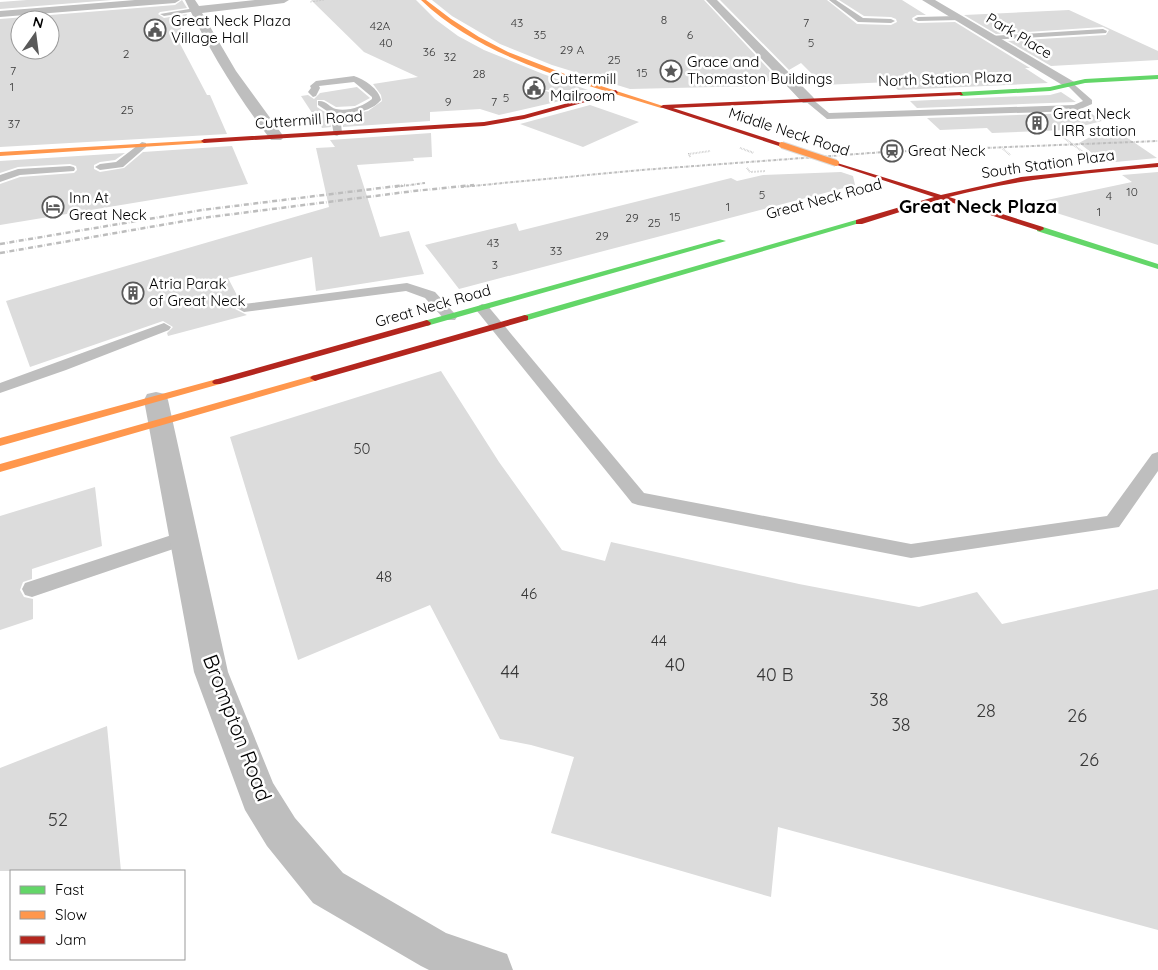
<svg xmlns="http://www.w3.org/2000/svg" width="1158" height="970" font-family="Quicksand,sans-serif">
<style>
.building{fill:#dcdcdc;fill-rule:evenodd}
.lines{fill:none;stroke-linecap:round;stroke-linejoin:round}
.path-far1{stroke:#b8b8b8;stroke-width:1;stroke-dasharray:0.5 1;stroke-linecap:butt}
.path{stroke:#b8b8b8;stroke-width:2;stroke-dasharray:0.5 1;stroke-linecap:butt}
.lane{fill:#bebebe;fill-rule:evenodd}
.street{fill:#bebebe;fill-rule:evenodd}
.fast{fill:#63d668;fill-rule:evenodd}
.slow{fill:#ff974d;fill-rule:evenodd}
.jam{fill:#b3261e;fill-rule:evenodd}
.rail-far1{stroke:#bdbdbd;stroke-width:2;stroke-dasharray:3 1 0.5 1;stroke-linecap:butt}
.rail{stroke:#bdbdbd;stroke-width:2.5;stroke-dasharray:5 2 0.5 2;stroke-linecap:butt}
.slow-bridge-casing{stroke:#dbdbdb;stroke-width:8;stroke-linecap:butt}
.path-bridge{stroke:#b8b8b8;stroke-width:2;stroke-dasharray:0.5 1;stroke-linecap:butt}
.slow-bridge{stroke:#ff974d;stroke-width:6}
.labels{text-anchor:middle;stroke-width:5;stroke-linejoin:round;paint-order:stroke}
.far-number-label{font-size:12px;fill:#373737}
.far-poi-label{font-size:15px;fill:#000;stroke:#fff;text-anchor:start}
.far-street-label{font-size:15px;fill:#000;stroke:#fff}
.number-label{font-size:15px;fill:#373737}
.near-number-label{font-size:18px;fill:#373737}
.far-district-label{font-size:19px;font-weight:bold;fill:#000;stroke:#fff}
.near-street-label{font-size:21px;fill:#000;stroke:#fff}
</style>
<rect width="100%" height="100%" fill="#fff"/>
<path class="building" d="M27,0H112L0,9V2Z
M182,0L187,8L160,12L158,14L164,18L187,14L177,38L207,95H210L227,134L0,147V19L175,5ZM20,20H50V50H20Z
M311,0H416L435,19L458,36L484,50L543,74L588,90H543L569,99L499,115L480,109L430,112V121L343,127L342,116L368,111L382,101L381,95L373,84L418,77L364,52Z
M432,0H704L776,77L759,86L630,89L552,65L500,44L452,16Z
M720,0H827L857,24L891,25L897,22L896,19L891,17L864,16L839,0H902L926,15H917L912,18L913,21L918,23L955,22L1030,68H1025L1048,83L898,90L890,82L823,85L801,63L789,70Z
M1069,10L1158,51V60L1051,66L1008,41L1106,35L1109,30L1103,27L996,34L964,15Z
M357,87L370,98L355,106L336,107L324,100H317V107L328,114L331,127L322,128L301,96L308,95L314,99L320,93Z
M1061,92L1076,102L917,108L910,101L1050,95Z
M590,105L639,122L583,147L520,124Z
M1085,109L1102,121L1067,130L992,133L987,128L940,130L927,118L1076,113Z
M1110,126L1157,158L1105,163L1079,143Z
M431,133L432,157L413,158L414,161L357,165L380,237L409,231L424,274L316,291L312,257L228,278L241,303L235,309L247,315L168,336L167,333L173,327L163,321L30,367L6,301L329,207L316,148L335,147L330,140Z
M232,146L248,184L0,225V184L20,177L74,173L77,170L76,166L70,164L18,167L0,173V161L125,153L115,160L100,162L94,165V169L100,172L124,168L143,152Z
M841,172L853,176L855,185L459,289L425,245L516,223L519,231L731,178L737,181L763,175Z
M1158,172V245L1028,204L1132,182L1122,175Z
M441,371L499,462L562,550L605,561L611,542L799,584L919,607L977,592L1002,624L1158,589V930L778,827L771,897L551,833L574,757L531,745L500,739L430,605L298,660L230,437Z
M95,487L102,546L32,569V579L23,582L20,590L24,597L33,599V619L0,630V516Z
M107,726L121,871H0V768Z"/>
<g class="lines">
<path class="path-far1" d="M310,2L324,0"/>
<path class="path" d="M1003,149L1010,155
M690,157L689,154L710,151
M747,168L750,172L766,171"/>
<path class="lane" d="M829,0H836L863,18L891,19L895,21L891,23L858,22Z
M195,8L198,10L197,11L164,16L160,14Z
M957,16H960V20L918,21L914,19L918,17Z
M1103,29L1107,31L1106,33L991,40L987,38L991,36Z
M354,76C364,79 379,89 381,100C371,112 355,113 340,114L342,133L337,136L334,135L330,113L318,105V101C326,100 329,107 336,109C347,112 364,106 372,99V97L354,82L319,86L320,88L316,96L313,97L308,92L311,88L310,86L316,81Z
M1069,80L1092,100V104L1076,111L827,119L804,100L805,98H811L829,113L1074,105L1083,101L1065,83Z
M142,142L146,143V147L123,167L100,170L95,167L100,164L116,162Z
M70,166L74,167L75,169L74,171L20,175L0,182V175L18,169Z
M407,283L435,292L455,314L457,317L455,320H445L425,298L406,291L244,312L237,308L244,304Z
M482,304L487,305L644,493L911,544L1107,516L1152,454L1158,452V471L1119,527L911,558L638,505L632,503L477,311L475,308Z
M164,323L171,327L169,330L66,370L0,393V383Z
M184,531L191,533L193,538L191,543L32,597L25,595L22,589L25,583Z"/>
<path class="street" d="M135,0H180L175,3L0,17V11Z
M185,0H195L199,6L255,0H289L284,3L202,13L236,71L284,137L281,140H271C237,96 209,50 185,0Z
M706,0H717L813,97L815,100L813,103H803Z
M922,0H935L1076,83L1069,87L1064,86Z
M156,392L165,394L168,400L228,672L273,783L295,818L343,873L446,933L507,954L513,970H429L421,966L313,903L267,846L245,810L194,672L144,400L147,394Z"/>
<path class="fast" d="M1158,75V79L1085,83L1050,91L961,96L958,94L961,92L1050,87L1085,79Z
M856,220L863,222L528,320L525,321L521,318L522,316Z
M1037,227H1043L1158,264V269L1037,231Z
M719,239L726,241L430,325L427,326L423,323L424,321Z"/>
<path class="slow" d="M421,0H426L451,19L479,37L508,52L570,76L666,107L661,108C579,82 485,61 421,0Z
M206,140V142L204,143L0,156V152Z
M315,375L320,378L318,380L0,472V464Z
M217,379L222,382L220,384L0,446V438Z"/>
<path class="jam" d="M616,90L618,93L524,119L484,126L204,143L201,141L204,139L484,122L524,115Z
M961,92L963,95L673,108L784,144L785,145L782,147L660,107L663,105Z
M834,162L941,195L1021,177L1158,163V167C1087,173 1017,179 949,197L1043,227L1044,229L1040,231L941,199L862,224H856V220L934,197L834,164Z
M525,315L528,316V320L318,380L315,381L310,378L312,376Z
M427,320L431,323L430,325L220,384H214L212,382L214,380Z"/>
<path class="rail-far1" d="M395,187L425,183
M461,187L641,170L884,152L1158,141"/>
<path class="rail" d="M0,244L202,210L405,185
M0,253L202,218L414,191L474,185"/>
<g class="slow-bridge-casing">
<path id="slow-bridge" d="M782,145L836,163"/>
</g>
<path class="path-bridge" d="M1052,129L1083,152
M740,148L754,153"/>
<use href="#slow-bridge" class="slow-bridge"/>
</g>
<defs>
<g id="civic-ring" transform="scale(1.125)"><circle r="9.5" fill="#fff" stroke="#595959" stroke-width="1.5"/><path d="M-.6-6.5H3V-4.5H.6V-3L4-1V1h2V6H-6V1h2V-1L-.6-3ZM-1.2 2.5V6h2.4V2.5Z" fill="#595959"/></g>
<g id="sight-ring" transform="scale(1.125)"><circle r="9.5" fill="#fff" stroke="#595959" stroke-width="1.5"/><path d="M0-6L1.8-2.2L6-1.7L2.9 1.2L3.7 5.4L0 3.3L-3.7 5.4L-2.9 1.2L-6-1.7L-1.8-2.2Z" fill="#595959"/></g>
<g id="building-ring" transform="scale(1.125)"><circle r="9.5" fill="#fff" stroke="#595959" stroke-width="1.5"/><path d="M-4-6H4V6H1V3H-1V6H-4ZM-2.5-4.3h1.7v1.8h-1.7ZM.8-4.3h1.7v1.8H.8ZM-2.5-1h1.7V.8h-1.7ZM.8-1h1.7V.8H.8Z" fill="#595959"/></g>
<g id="station-ring" transform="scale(1.125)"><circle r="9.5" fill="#fff" stroke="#595959" stroke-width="1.5"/><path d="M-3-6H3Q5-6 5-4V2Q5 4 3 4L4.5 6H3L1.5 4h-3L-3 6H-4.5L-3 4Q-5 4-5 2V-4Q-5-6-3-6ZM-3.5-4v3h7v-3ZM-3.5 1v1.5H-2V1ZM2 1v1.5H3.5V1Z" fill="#595959"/></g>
<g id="hotel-ring" transform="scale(1.125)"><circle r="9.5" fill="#fff" stroke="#595959" stroke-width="1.5"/><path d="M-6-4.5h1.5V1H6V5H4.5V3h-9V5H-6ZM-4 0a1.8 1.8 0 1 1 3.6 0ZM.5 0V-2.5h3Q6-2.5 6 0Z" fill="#595959"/></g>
</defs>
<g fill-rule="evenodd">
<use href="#civic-ring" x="155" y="30"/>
<use href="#sight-ring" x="671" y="71"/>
<use href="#civic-ring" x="534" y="88"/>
<use href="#building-ring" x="1037" y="123"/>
<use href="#station-ring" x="892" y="151"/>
<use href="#hotel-ring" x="53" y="207"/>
<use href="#building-ring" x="133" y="293"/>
</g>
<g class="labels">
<g class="far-number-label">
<text x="664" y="24">8</text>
<text x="517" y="27">43</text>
<text x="806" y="27">7</text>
<text x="380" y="30">42A</text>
<text x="540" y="39">35</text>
<text x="690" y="39">6</text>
<text x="386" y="47">40</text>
<text x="811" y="47">5</text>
<text x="572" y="54">29 A</text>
<text x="429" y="56">36</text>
<text x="126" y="58">2</text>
<text x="450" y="61">32</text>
<text x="614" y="64">25</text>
<text x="13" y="75">7</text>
<text x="642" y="77">15</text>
<text x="479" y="78">28</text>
<text x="12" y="91">1</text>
<text x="506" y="102">5</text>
<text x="448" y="106">9</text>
<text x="494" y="106">7</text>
<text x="127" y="114">25</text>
<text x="14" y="128">37</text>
<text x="1132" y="196">10</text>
<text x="762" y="199">5</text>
<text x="1109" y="200">4</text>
<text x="728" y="211">1</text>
<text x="1099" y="216">1</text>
<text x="675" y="221">15</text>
<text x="632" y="222">29</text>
<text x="654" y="227">25</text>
<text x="602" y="240">29</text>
<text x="493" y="247">43</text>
<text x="556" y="255">33</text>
<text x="495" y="269">3</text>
</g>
<g class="far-poi-label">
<text x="171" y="26">Great Neck Plaza<tspan x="171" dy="17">Village Hall</tspan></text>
<text x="687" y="67">Grace and<tspan x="687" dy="17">Thomaston Buildings</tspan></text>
<text x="550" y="84">Cuttermill<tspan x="550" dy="17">Mailroom</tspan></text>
<text x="1053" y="119">Great Neck<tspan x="1053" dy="17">LIRR station</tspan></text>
<text x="908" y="156">Great Neck</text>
<text x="69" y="203">Inn At<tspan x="69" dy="17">Great Neck</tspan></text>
<text x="149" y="289">Atria Parak<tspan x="149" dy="17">of Great Neck</tspan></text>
</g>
<g class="far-street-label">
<text transform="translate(1019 36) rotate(31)" y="5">Park Place</text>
<text transform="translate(945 79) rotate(-2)" y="5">North Station Plaza</text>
<text transform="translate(309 120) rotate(-4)" y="5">Cuttermill Road</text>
<text transform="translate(789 132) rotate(18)" y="5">Middle Neck Road</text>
<text transform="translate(1048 164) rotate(-8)" y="5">South Station Plaza</text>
<text transform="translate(824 199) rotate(-15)" y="5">Great Neck Road</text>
<text transform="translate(433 306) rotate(-16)" y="5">Great Neck Road</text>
</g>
<g class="number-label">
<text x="362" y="454">50</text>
<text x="384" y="582">48</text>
<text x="529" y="599">46</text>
<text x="659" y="646">44</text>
</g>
<g class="near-number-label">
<text x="675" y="671">40</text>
<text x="510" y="678">44</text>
<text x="775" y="681">40 B</text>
<text x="879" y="706">38</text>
<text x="986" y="717">28</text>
<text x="1077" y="722">26</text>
<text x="901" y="731">38</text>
<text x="1089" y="766">26</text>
<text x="58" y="826">52</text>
</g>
<g class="far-district-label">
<text x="978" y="213">Great Neck Plaza</text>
</g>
<g class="near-street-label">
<text transform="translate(237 728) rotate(69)" y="7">Brompton Road</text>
</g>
</g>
<rect x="10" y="870" width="175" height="90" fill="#ffffff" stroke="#999999"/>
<rect x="20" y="886" width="25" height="8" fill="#63d668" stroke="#999999"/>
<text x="55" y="895" font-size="15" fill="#000000">Fast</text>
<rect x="20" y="911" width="25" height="8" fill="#ff974d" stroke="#999999"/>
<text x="55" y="920" font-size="15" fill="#000000">Slow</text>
<rect x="20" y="936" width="25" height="8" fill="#b3261e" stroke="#999999"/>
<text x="55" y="945" font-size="15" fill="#000000">Jam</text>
<g transform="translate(35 35) rotate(14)"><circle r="24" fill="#ffffff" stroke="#999999"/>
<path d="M0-4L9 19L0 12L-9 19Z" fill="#595959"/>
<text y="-8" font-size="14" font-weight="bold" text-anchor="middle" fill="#000000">N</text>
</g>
</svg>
